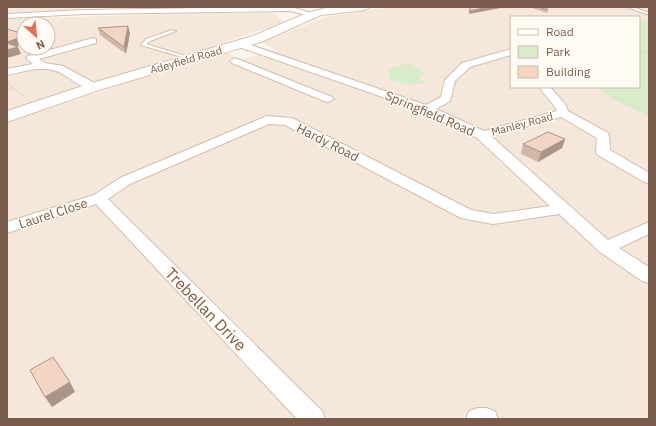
<svg xmlns="http://www.w3.org/2000/svg" width="656" height="426" font-family="'IBM Plex Sans',sans-serif">
<style>
.residential{fill:#f5e8da;fill-rule:evenodd}
.green{fill:#d8ecc9}
.lines{fill:none;stroke-linecap:round;stroke-linejoin:round}
.lane-casing{stroke:#d1beb0;stroke-width:2}
.street-casing{stroke:#d1beb0;stroke-width:2}
.secondary-casing{stroke:#d6c0b0;stroke-width:2}
.path{stroke:#d9b8a5;stroke-width:1.5;stroke-dasharray:0.5 1.5;stroke-linecap:butt}
.lane{fill:#fff;fill-rule:evenodd}
.street{fill:#fff;fill-rule:evenodd}
.secondary{fill:#fff;fill-rule:evenodd}
.wall{fill:#d1b7a8}
.shaded-wall{fill:#aa9588}
.building{fill:#f3d5c3;stroke:#aa9588}
.labels{text-anchor:middle;stroke-width:3;stroke-linejoin:round;paint-order:stroke}
.far-street-label{font-size:11px;fill:#7a5c4d;stroke:#fffaf3}
.street-label{font-size:13px;fill:#7a5c4d;stroke:#fffaf3}
.near-street-label{font-size:16px;fill:#7a5c4d;stroke:#fffaf3}
</style>
<rect width="100%" height="100%" fill="#fdf6ec"/>
<path class="residential" d="M7,7H81L78,10L7,13Z
M415,7H649V20L639,21V17H511V87H596L613,100L646,115L649,122V419H7V123L135,80L227,53L241,60L275,50L262,42L326,17L375,9Z
M205,13H273L285,22L177,59L80,87L7,113V19ZM24,24H48V48H24Z"/>
<path class="green" d="M649,20V122L646,115L613,100L596,87H639V21Z
M408,63L425,73L421,74L419,80L430,82L410,85L390,80L389,69Z"/>
<g class="lines">
<g class="lane-casing">
<path id="lane" d="M627,7H633L649,13V15Z
M172,30L176,31L150,41L146,44L192,58V60L141,45L146,39Z"/>
</g>
<g class="street-casing">
<path id="street" d="M267,7H291L315,14L311,16L290,11L83,14L7,18V14L83,10Z
M93,38L96,39V43L39,59L45,63L63,66L98,85L99,87L98,89C84,93 69,75 56,71C41,65 22,72 7,75V69L33,64L26,58L28,56Z
M239,41L426,105L441,97L445,80L462,63L511,49V55L470,67L455,81L450,101L436,109L484,131L557,111L555,107L539,87H550L565,104L568,111L608,133L609,136L610,150L649,173V183L644,182L598,155L596,152L597,138L561,117L491,136L608,240L649,222V234L619,248L649,267V283L642,281L600,252L559,214L493,224L461,218L285,125L269,124L130,184L108,199L322,411L325,419H297L96,204L7,233V222L94,195L120,178L267,116L292,118L471,210L493,214L550,206L477,138L417,109L236,46L234,44Z
M235,58L332,97L334,99L328,102L324,101L232,63L230,61Z
M478,408H486L495,411L498,419H466L469,411Z"/>
</g>
<g class="secondary-casing">
<path id="secondary" d="M330,7H370L365,10L321,15L261,42L99,90L7,122V111L89,84L253,36L307,13Z"/>
</g>
<path class="path" d="M639,51L649,54
M7,84L24,96
M7,90L13,88"/>
<use href="#lane" class="lane"/>
<use href="#street" class="street"/>
<use href="#secondary" class="secondary"/>
</g>
<path class="wall" d="M529,7H546L548,10L547,13Z
M98,28L130,33L126,54L100,35Z
M565,139L562,148L538,162L521,154L523,144Z"/>
<path class="shaded-wall" d="M489,7H506L469,14V11Z
M128,26L130,33L126,54L124,47Z
M24,36V44L7,49V42Z
M18,47L21,54L7,58V50Z
M565,139L562,148L538,162L541,152Z
M70,382L75,392L52,407L45,397Z"/>
<path class="building" d="M471,7H489L469,11Z
M539,7H546L548,10Z
M128,26L124,47L98,28Z
M7,29L24,34V36L7,42Z
M7,43L18,47L7,50Z
M548,132L565,139L541,152L523,144Z
M53,357L70,382L45,397L30,370Z"/>
<g class="labels">
<g class="far-street-label">
<text transform="translate(186 60) rotate(-16)" y="4">Adeyfield Road</text>
<text transform="translate(522 124) rotate(-15)" y="4">Manley Road</text>
</g>
<g class="street-label">
<text transform="translate(430 113) rotate(23)" y="5">Springfield Road</text>
<text transform="translate(328 142) rotate(27)" y="5">Hardy Road</text>
<text transform="translate(53 213) rotate(-18)" y="5">Laurel Close</text>
</g>
<g class="near-street-label">
<text transform="translate(206 309) rotate(46)" y="6">Trebellan Drive</text>
</g>
</g>
<rect width="656" height="426" fill="none" stroke="#7a5c4d" stroke-width="16"/>
<rect x="510" y="16" width="130" height="72" fill="#fffaf3" stroke="#cabbb1"/>
<rect x="518" y="29" width="20" height="6" fill="#ffffff" stroke="#cabbb1"/>
<text x="546" y="36" font-size="12" fill="#7a5c4d">Road</text>
<rect x="518" y="46" width="20" height="12" fill="#d8ecc9" stroke="#cabbb1"/>
<text x="546" y="56" font-size="12" fill="#7a5c4d">Park</text>
<rect x="518" y="66" width="20" height="12" fill="#f3d5c3" stroke="#cabbb1"/>
<text x="546" y="76" font-size="12" fill="#7a5c4d">Building</text>
<g transform="translate(36 36) rotate(153)"><circle r="19" fill="#fffaf3" stroke="#cabbb1"/>
<path d="M0-3L7 15L0 10L-7 15Z" fill="#e76f51"/>
<text y="-6" font-size="11" font-weight="bold" text-anchor="middle" fill="#7a5c4d">N</text>
</g>
</svg>
